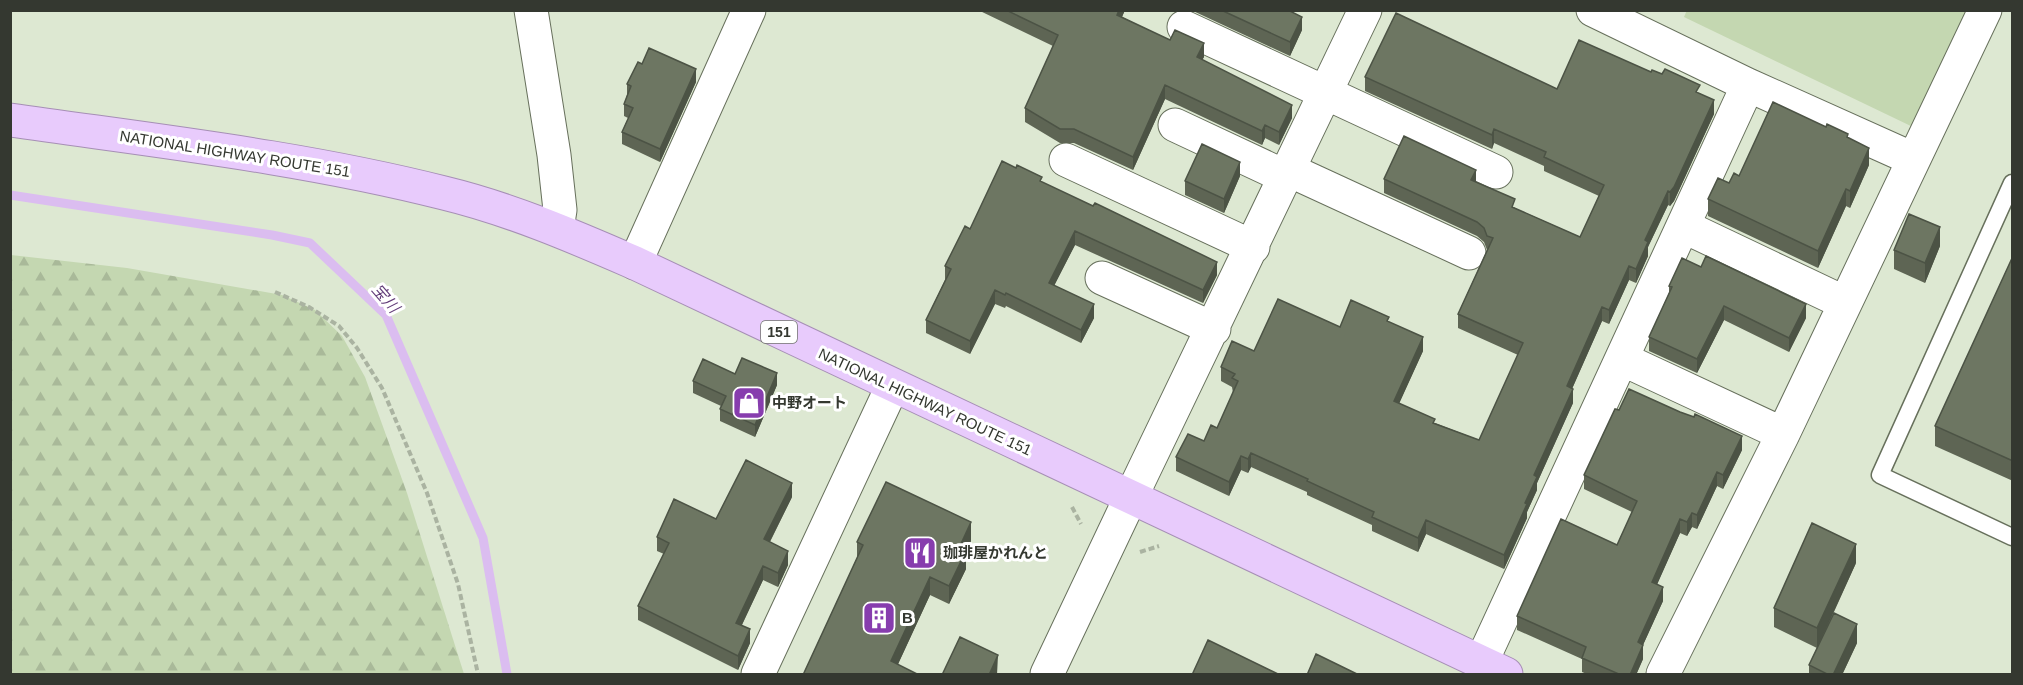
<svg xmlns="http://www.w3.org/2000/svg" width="2023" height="685" font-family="Arial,'Noto Sans JP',sans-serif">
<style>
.forest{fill:url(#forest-firs)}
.park{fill:#c4d7b1}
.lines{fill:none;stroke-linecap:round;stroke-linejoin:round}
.stream{stroke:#dbbdf0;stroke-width:9}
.service-casing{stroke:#67705c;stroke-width:19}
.minor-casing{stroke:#67705c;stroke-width:35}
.tertiary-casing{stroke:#67705c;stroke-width:35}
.trunk-casing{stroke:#a68fb5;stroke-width:35}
.path{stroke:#aab3a1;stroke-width:4;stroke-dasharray:6 3;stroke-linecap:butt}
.service{stroke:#fff;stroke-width:16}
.minor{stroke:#fff;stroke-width:33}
.tertiary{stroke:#fff;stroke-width:33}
.trunk{stroke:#e8cbfc;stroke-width:33}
.wall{fill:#5e6554}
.shaded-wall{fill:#4c5345}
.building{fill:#6d7662;stroke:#4c5345;stroke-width:1.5}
.labels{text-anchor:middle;stroke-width:6;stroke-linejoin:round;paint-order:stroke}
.shield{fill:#fff;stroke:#71746e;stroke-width:1.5}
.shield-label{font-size:14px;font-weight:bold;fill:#343830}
.street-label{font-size:15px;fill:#343830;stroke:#fff}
.poi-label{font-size:15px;font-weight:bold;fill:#343830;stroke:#fff;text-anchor:start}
.water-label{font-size:16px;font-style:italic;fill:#613b78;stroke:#fff}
</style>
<defs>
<pattern id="forest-firs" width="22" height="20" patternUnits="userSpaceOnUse" patternTransform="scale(1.5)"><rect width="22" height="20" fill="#c4d7b1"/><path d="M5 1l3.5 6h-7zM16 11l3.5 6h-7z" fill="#a9b999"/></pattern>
</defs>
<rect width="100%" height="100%" fill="#dde8d2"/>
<path class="forest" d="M11,255L127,268L282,295L315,310L342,336L365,377L407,493L464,674H11Z"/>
<path class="park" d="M1687,10L1971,11L1915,128L1684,17Z"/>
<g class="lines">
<path class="stream" d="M10,195L272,235L310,243L386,315L483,538L507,674"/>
<g class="service-casing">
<path id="service" d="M2012,183L1880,475L2012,537"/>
</g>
<g class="minor-casing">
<path id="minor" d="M531,10L554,155L560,210L557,229
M1593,10L1748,85L1913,159
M1184,27L1496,172
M1175,125L1286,177
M1066,160L1253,247
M1289,170L1469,253
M1683,226L1845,303
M635,263L749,10
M1102,278L1214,329
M1622,359L1783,434
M1130,499L1365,10
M1481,663L1748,85
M758,674L892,387
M1663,674L1783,434L1985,10"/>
</g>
<g class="tertiary-casing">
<path id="tertiary" d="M1047,674L1130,499"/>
</g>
<g class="trunk-casing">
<path id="trunk" d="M10,120C156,141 302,157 444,193C510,209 573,236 635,263L1506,674"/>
</g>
<path class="path" d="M275,292L309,307L339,326L357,348L382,388L427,493L458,584L478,674
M1072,507L1081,524
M1140,552L1159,546"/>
<use href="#service" class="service"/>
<use href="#minor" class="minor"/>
<use href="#tertiary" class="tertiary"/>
<use href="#trunk" class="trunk"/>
</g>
<path class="wall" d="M978,10H1125L1122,17L1204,57L1202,59L1292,118L1279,145L1265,138L1262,145L1165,99L1133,170L1074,143H1060L1025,122V108L1053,46Z
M1191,10H1288L1302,30L1290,56Z
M642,64L696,82L660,162L622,144V132L628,118L624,116V104L627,95V84Z
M1365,77L1557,89L1700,93L1714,114L1674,201L1670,206L1668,205L1648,247V256L1636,283L1629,280L1609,324L1602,321L1572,389L1573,403L1537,483V490L1527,512V518L1504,569L1426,534L1418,552L1372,531V525L1307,495V492L1251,467L1248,473L1241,470L1229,496L1176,471V457L1204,441L1217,428L1233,393L1232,387L1221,381V367L1254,351L1340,327L1389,322L1423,351L1399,403L1435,423L1479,440L1518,355L1458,328V314L1487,250L1484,242L1477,236L1384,193V179L1476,182L1515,208L1580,237L1599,196L1544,171V166L1494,143L1492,149L1365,91Z
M1848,137L1869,165L1850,208L1846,206L1818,268L1708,216V199L1739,176Z
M1240,176L1224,213L1185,195V181Z
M1042,182L1217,275L1203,303L1075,245L1054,285L1094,318L1081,343L1006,306L1005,308L995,304L970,354L926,333V320L945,280V266L970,229Z
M1940,246L1925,283L1894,269V250Z
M2013,256V481L1935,446V426Z
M1669,286L1806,318L1789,352L1724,320L1697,373L1649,351V337L1669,293Z
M693,381L777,385L755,437L720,421V409L721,406L693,393Z
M1619,410L1742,450L1723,489L1717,486L1697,529L1692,527L1687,536L1680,533L1657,584L1663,601L1643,645V659L1636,675H1589L1582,672V659L1517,630V616L1617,545L1632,512L1584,489V475Z
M792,497L770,542L788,565L778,587L763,580L742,625L750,643L738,670L638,620V606L664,554L657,551V537Z
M971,541L966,552V569L949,604L930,595L898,664L803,675L857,558V542Z
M1856,563L1829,623L1857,643L1842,675H1809V665L1817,648L1774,627V608Z"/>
<path class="shaded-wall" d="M1119,10H1125L1117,28V15Z
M1302,17V30L1290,56V42Z
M1204,43V57L1197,70V57Z
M696,69V82L660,162V149Z
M1165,85V99L1133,170V157Z
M1714,100V114L1674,201L1670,206V192Z
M1292,105V118L1279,145V132Z
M1265,125V138L1262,145V131Z
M1494,129V143L1492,149V135Z
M1869,148V165L1850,208V191Z
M1240,162V176L1224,213V199Z
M1476,170V183L1471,180Z
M1846,189V206L1818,268V251Z
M1668,191V205L1648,247V256L1636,283V269L1645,240Z
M1940,227V246L1925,283V263Z
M1075,231V245L1049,296V283Z
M1217,262V275L1203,303V290Z
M1629,266V280L1609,324V310Z
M995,290V304L970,354V341Z
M1094,304V318L1081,343V330Z
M1806,304V318L1789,352V338Z
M1724,306V320L1697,373V359Z
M1602,307V321L1567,400V386Z
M1423,337V351L1394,415V401Z
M777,373V385L755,437V425Z
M1573,389V403L1537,483V490L1527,512V518L1504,569V555L1525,503L1534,475Z
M1742,436V450L1723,489V475Z
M1251,453V467L1248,473V459Z
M1241,456V470L1229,496V482Z
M1717,472V486L1697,529V515Z
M792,483V497L764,553V539Z
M1692,513V527L1687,536V522Z
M1680,519V533L1652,596V582Z
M1426,520V534L1418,552V538Z
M971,522V541L966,552V569L949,604V586L959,548Z
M1856,544V563L1817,648V628Z
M788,551V565L778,587V573Z
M763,566V580L736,637V623Z
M930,577V595L893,675L891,661Z
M1663,587V601L1638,656V642Z
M1857,624V643L1842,675H1833Z
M750,629V643L738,670V656Z
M1643,645V659L1636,675H1630Z
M998,655L997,675H989Z"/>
<path class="building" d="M1006,10H1119L1117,15L1170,40L1175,30L1204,43L1197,57L1292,105L1279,132L1265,125L1262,131L1165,85L1133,157L1074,129H1060L1025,108L1058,35Z
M1221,10H1288L1302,17L1290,42Z
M1396,13L1557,89L1579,40L1651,72L1652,70L1662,74L1665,69L1700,85L1696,92L1714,100L1674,187L1670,192L1668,191L1645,240L1648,242L1636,269L1629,266L1609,310L1602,307L1567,386L1573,389L1534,475L1537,477L1525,503L1527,504L1504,555L1426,520L1418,538L1372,517L1374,512L1307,481L1308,479L1251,453L1248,459L1241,456L1229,482L1176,457L1188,434L1204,441L1211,425L1217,428L1238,381L1232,378L1235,374L1221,367L1232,341L1254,351L1278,299L1340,327L1351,300L1389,317L1387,321L1423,337L1394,401L1435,419L1433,423L1479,440L1523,343L1458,314L1493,238L1487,236L1484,228L1477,222L1384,179L1404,136L1476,170L1471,180L1515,199L1512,207L1580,237L1604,185L1544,157L1546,152L1494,129L1492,135L1365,77Z
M649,48L696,69L660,149L622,132L633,108L624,104L631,86L627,84L638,62L642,64Z
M1773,102L1826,127L1827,124L1848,134L1847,137L1869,148L1850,191L1846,189L1818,251L1708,199L1718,178L1729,183L1734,173L1739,176Z
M1202,144L1240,162L1224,199L1185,181Z
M1002,161L1016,168L1017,165L1042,177L1040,181L1093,206L1095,203L1217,262L1203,290L1075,231L1049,283L1094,304L1081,330L1006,293L1005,295L995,290L970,341L926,320L951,269L945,266L965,226L970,229Z
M1909,214L1940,227L1925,263L1894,250Z
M1706,256L1806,304L1789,338L1724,306L1697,359L1649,337L1672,287L1669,286L1682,258L1701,267Z
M2013,256V461L1935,426Z
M742,358L777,373L755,425L720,409L726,396L693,381L703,359L735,374Z
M1629,389L1680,412L1694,417L1695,414L1742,436L1723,475L1717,472L1697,515L1692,513L1687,522L1680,519L1652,582L1663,587L1638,642L1643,645L1630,675H1621L1582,658L1586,647L1517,616L1561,519L1617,545L1637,501L1584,475L1615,409L1619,410Z
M746,460L792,483L764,539L788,551L778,573L763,566L736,623L750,629L738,656L638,606L669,543L657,537L674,499L716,519Z
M886,482L971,522L959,548L966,551L949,586L930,577L891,661L919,675H803L863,545L857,542Z
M1812,523L1856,544L1817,628L1774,608Z
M1834,613L1857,624L1833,675H1829L1809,665Z
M960,637L998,655L989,675H942Z
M1208,640L1280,675H1192Z
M1316,654L1359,675H1307Z"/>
<defs>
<g id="shop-square" transform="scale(1.725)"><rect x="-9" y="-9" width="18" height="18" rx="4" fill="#873dae" stroke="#fff"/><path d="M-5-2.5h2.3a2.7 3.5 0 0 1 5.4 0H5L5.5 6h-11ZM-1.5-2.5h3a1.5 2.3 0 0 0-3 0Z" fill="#fff"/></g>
<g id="restaurant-square" transform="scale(1.725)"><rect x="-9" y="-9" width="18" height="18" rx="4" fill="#873dae" stroke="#fff"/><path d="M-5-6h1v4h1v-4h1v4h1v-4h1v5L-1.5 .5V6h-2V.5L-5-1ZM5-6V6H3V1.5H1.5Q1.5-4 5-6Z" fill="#fff"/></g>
<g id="building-square" transform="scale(1.725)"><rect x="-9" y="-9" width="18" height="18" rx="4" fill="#873dae" stroke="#fff"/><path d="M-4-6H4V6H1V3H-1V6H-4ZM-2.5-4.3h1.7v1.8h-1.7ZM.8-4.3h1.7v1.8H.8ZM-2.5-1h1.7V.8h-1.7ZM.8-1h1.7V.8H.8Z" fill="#fff"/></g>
</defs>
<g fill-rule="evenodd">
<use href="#shop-square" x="749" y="403"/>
<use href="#restaurant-square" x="920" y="553"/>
<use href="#building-square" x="879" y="618"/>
</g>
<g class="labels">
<rect class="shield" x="761" y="321" width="36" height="22" rx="4.5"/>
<g class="shield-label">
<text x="779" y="337">151</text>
</g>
<g class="street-label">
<text transform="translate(235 154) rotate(9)" y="5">NATIONAL HIGHWAY ROUTE 151</text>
<text transform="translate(925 402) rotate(25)" y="5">NATIONAL HIGHWAY ROUTE 151</text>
</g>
<g class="poi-label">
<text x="772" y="408">中野オート</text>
<text x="943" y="558">珈琲屋かれんと</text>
<text x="902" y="623">B</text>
</g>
<g class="water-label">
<text transform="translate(386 298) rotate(49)" y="6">宝川</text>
</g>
</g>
<rect width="2023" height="685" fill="none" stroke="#343830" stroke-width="24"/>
</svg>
